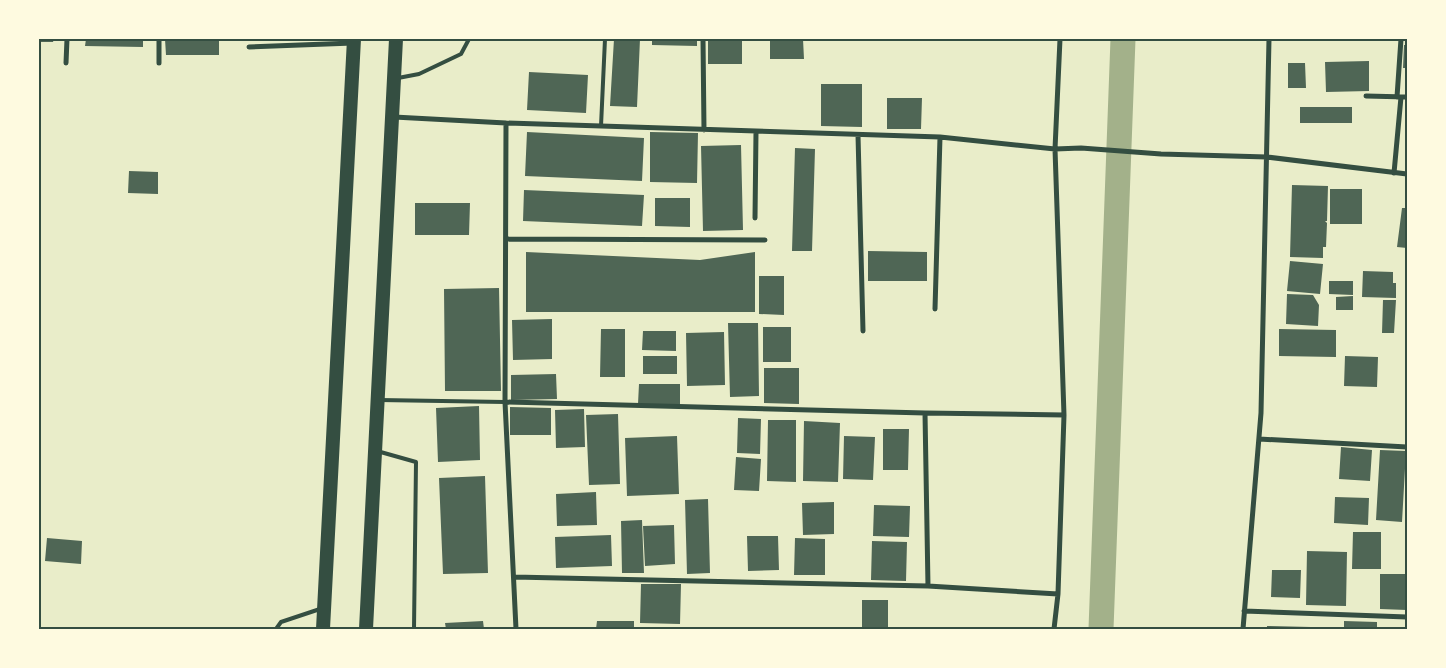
<svg xmlns="http://www.w3.org/2000/svg" width="1446" height="668" font-family="Manrope,sans-serif">
<style>
.lines{fill:none;stroke-linecap:round;stroke-linejoin:round}
.canal{stroke:#a3b18a;stroke-width:25}
.building{fill:#4f6655}
.service{stroke:#344e41;stroke-width:4}
.minor{stroke:#344e41;stroke-width:5}
.trunk{stroke:#344e41;stroke-width:14}
.neatline{fill:none;stroke:#344e41;stroke-width:2}
</style>
<rect width="100%" height="100%" fill="#e9edc9"/>
<g class="lines">
<path class="canal" d="M1101,629L1123,39"/>
</g>
<path class="building" d="M39,39H54L53,42H39Z
M86,39H143V47L85,46Z
M165,39H219V55H166Z
M614,39H640L637,107L610,106Z
M652,39H697V46L652,45Z
M708,39H742V64H708Z
M770,39H803L804,59H770Z
M1404,45H1407V68H1403Z
M1369,61V91L1326,92L1325,62Z
M1288,63H1305L1306,88H1288Z
M529,72L588,75L586,113L527,110Z
M821,84H862V127L821,126Z
M887,98H922L921,129H887Z
M1300,107H1352V123H1300Z
M527,132L644,138L642,181L525,176Z
M650,132L698,133L697,183L650,182Z
M741,145L743,230L703,231L701,146Z
M795,148L815,149L812,251H792Z
M129,171L158,172V194L128,193Z
M1292,185L1328,186L1327,221H1325L1327,223L1326,247H1323V258L1290,257Z
M1330,189H1362V224H1330Z
M524,190L644,195L642,226L523,221Z
M655,198H690V227L655,226Z
M415,203H470L469,235H415Z
M1402,208H1407V248L1397,247Z
M868,251L927,252V281H868Z
M526,252L700,260L755,252V312H526Z
M1290,261L1323,264L1320,294L1287,291Z
M1363,271L1393,272V283H1396V298L1362,297Z
M759,276H784V315L759,314Z
M1329,281H1353V295L1329,294Z
M499,288L501,391H445L444,289Z
M1287,294L1313,295L1319,305L1318,326L1286,324Z
M1353,296V310H1336V297Z
M1383,300H1396L1394,333H1382Z
M552,319V359L513,360L512,320Z
M728,323H758L759,396L730,397Z
M763,327H791V362H763Z
M601,329H625V377H600Z
M1279,329L1336,330V357L1279,356Z
M643,331H676V351L642,350Z
M724,332L725,385L687,386L686,333Z
M643,356H677V374H643Z
M1345,356L1378,357L1377,387L1344,386Z
M764,368H799V404L764,403Z
M556,374L557,399L511,400V375Z
M639,384H680V404H638Z
M479,406L480,460L438,462L436,408Z
M510,407L551,408V435H510Z
M584,409L585,447L556,448L555,410Z
M618,414L620,484L589,485L586,415Z
M738,418L761,419L760,454L737,453Z
M768,420H796V482L767,481Z
M804,421L840,423L838,482L803,481Z
M883,429H909L908,470H883Z
M677,436L679,494L627,496L625,438Z
M844,436L875,437L873,480L843,479Z
M1341,447L1372,450L1370,481L1339,479Z
M1380,450L1406,451L1402,522L1376,520Z
M736,457L761,459L759,491L734,490Z
M485,476L488,573L443,574L439,478Z
M596,492L597,525L557,526L556,494Z
M1335,497L1369,498L1368,525L1334,523Z
M708,499L710,573L687,574L685,500Z
M834,502V534L803,535L802,503Z
M874,505L910,506L909,537L873,536Z
M642,520L644,573H622L621,521Z
M674,525L675,564L645,566L643,526Z
M1353,532H1381V569H1352Z
M611,535L612,566L556,568L555,537Z
M747,536H778L779,570L748,571Z
M47,538L82,541L81,564L45,561Z
M795,538L825,539V575H794Z
M872,541L907,542L906,581L871,580Z
M1307,551L1347,552L1346,606L1306,605Z
M1272,570H1301L1300,598L1271,597Z
M1380,574H1407V610L1380,609Z
M641,584H681L680,624L640,623Z
M862,600H888V629H862Z
M483,621L484,629H446L445,623Z
M597,621H634V629H596Z
M1344,621L1377,622V629H1344Z
M1267,626L1311,627L1310,629H1267Z
M1381,627L1403,628V629H1381Z"/>
<g class="lines">
<path class="service" d="M398,78L419,74L461,54L469,39
M601,126L605,39
M379,400L505,402
M377,451L416,462L414,629
M276,629L281,622L320,609"/>
<path class="minor" d="M703,39L704,130
M249,47L353,43
M66,63L67,39
M159,63V39
M1366,96L1407,97
M1397,97L1401,39
M394,117L506,123L505,402L516,629
M506,123L940,137L1055,149L1081,148L1161,154L1267,157L1407,174
M858,135L863,331
M1394,173L1401,97
M755,218L756,132
M506,239L765,240
M935,309L940,137
M505,402L925,413L1064,415
M925,413L928,586
M1259,439L1407,447
M514,577L928,586L1058,594
M1244,611L1407,617
M1054,629L1058,594L1064,415L1055,149L1060,39
M1243,629L1261,413L1269,39"/>
<path class="trunk" d="M323,629L354,39
M366,629L396,39"/>
</g>
<rect width="1446" height="668" fill="none" stroke="#fefae0" stroke-width="80"/>
<rect x="40" y="40" width="1366" height="588" class="neatline"/>
</svg>
